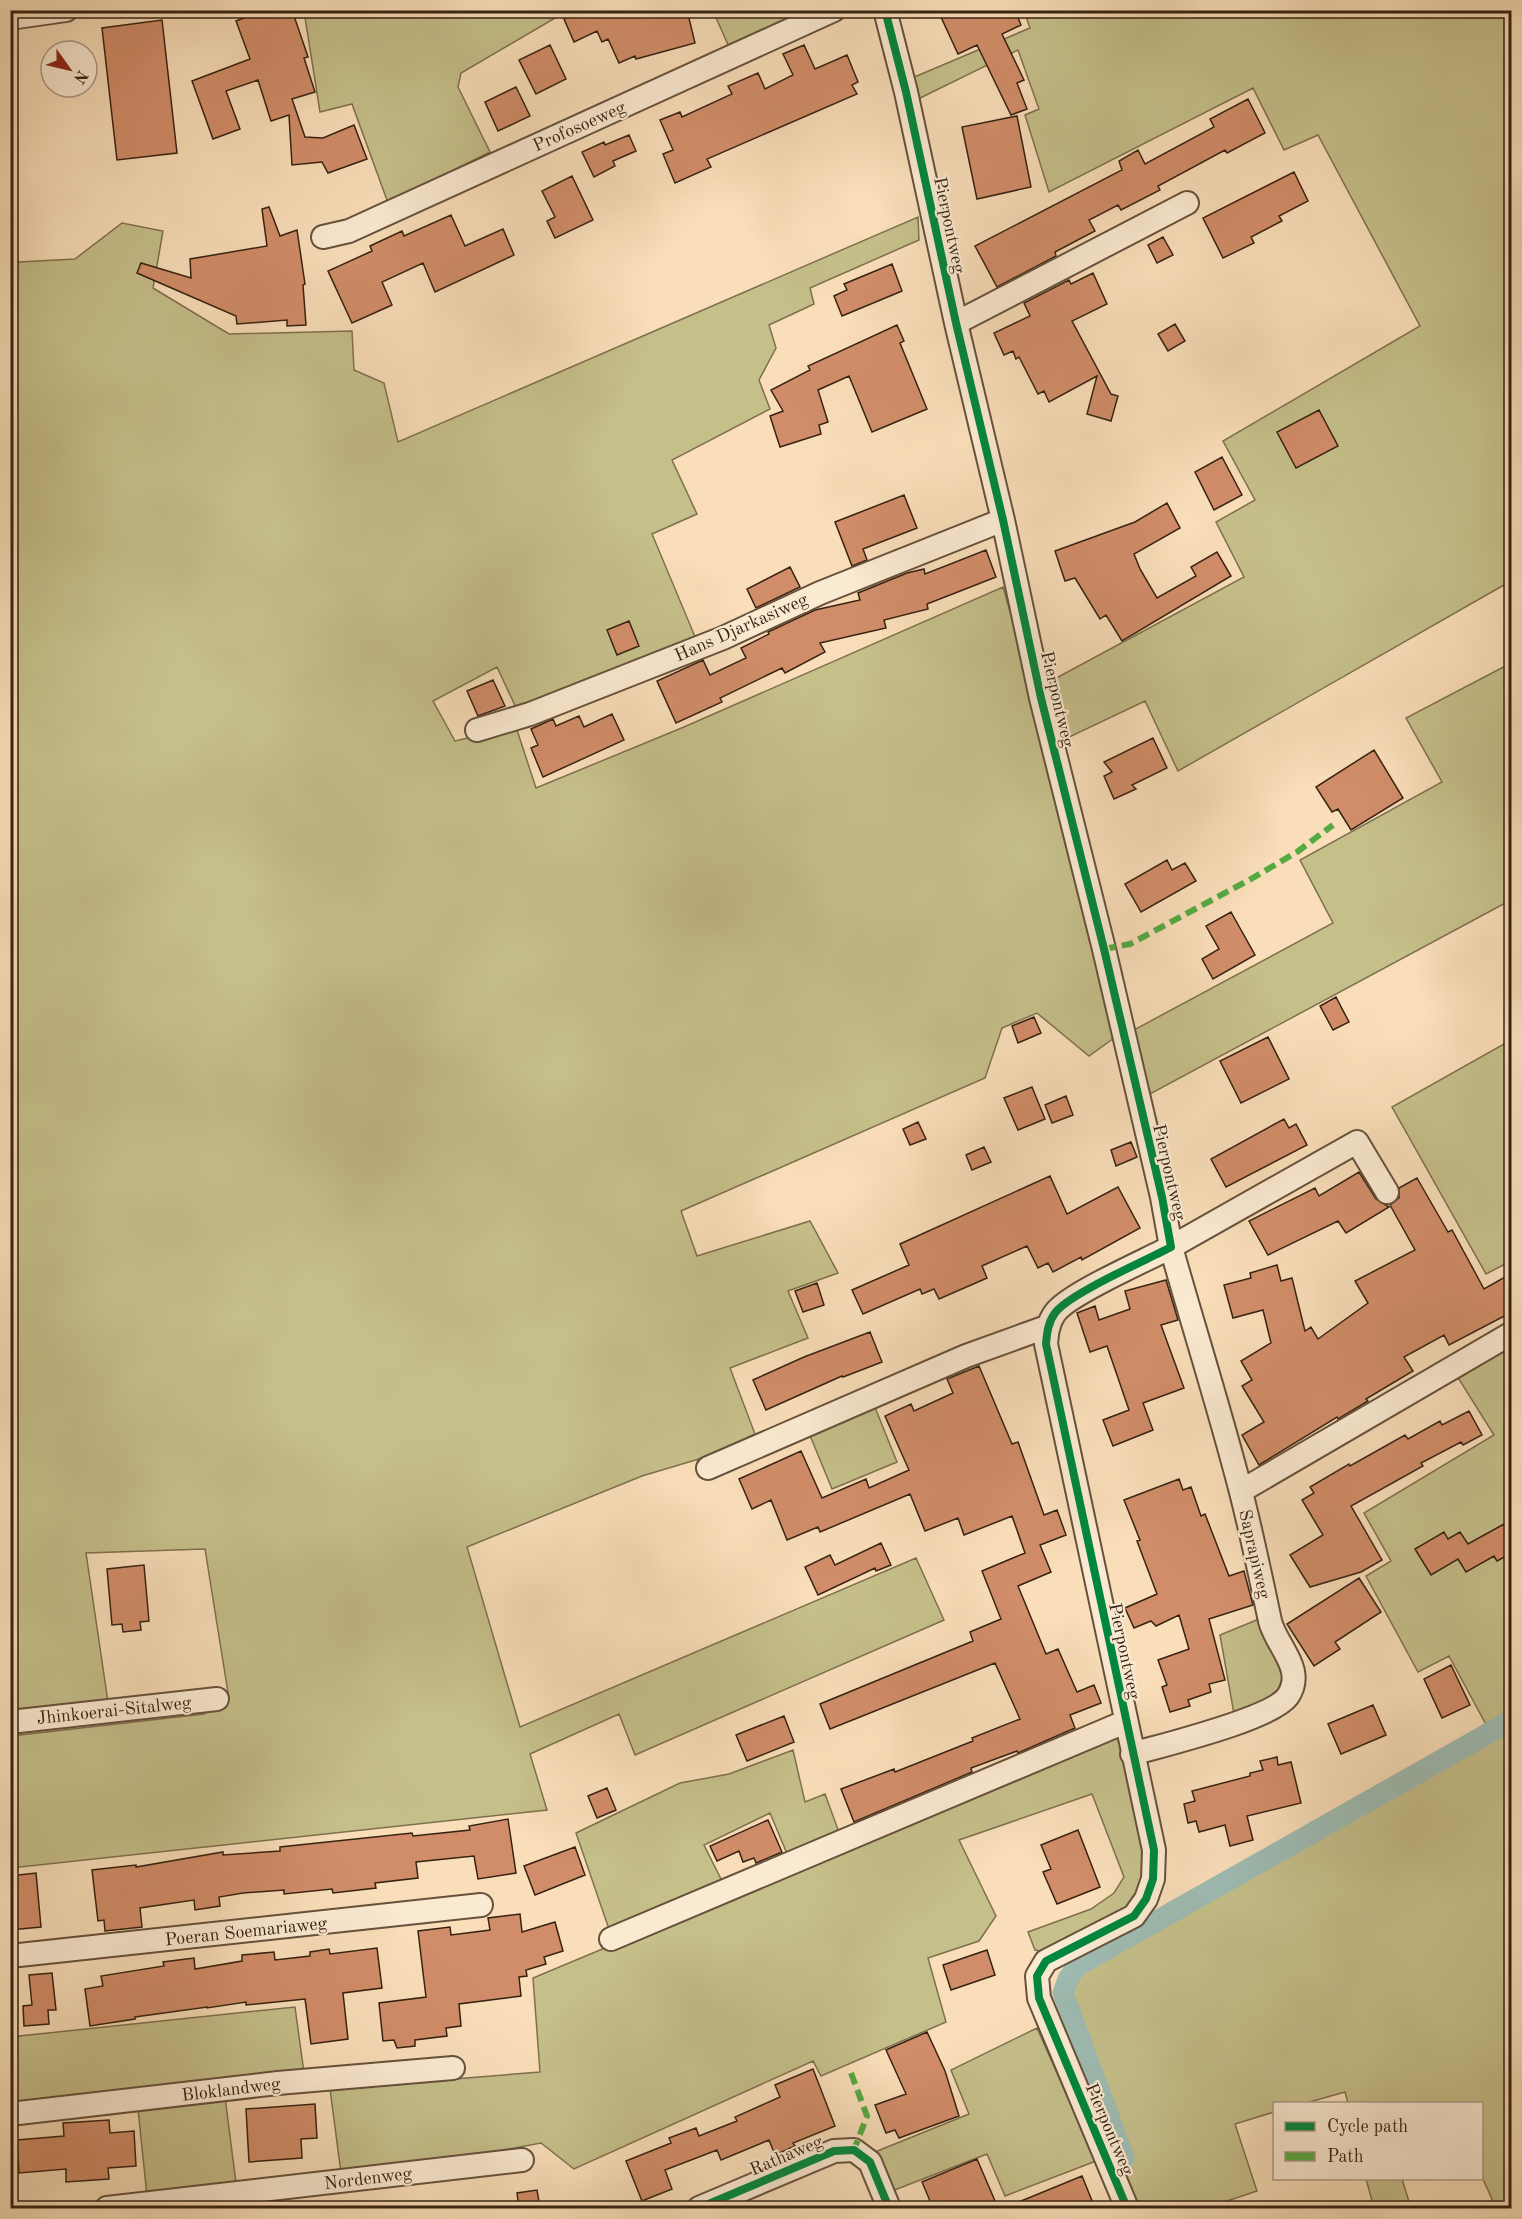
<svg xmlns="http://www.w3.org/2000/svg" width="1522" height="2219" font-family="'Old Standard TT',serif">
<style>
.green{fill:#c5bf8a;stroke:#7e704e;stroke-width:1.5}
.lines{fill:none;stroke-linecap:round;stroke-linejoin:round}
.canal{stroke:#9ebcb3;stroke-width:21}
.building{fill:#d18d69;stroke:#362212;stroke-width:1.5}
.minor-casing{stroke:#67513c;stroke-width:26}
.minor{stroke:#fbead2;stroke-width:22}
.quiet{stroke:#55aa42;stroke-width:6;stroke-dasharray:12 6;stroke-linecap:butt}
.cycleway-casing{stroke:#fbead2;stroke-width:11}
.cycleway{stroke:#00873e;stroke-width:8}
.labels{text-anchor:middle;stroke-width:4.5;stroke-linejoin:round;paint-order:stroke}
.street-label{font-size:18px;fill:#362212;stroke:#fbead2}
</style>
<rect width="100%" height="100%" fill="#f9deb9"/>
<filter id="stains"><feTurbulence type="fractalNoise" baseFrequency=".00333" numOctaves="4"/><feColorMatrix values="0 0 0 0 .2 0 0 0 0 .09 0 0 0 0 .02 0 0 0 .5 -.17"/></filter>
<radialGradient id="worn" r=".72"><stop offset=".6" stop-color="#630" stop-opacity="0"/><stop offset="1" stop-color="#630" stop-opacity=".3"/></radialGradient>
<path class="green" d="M304,11H567L461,73L458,87L490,152L388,203L352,104L320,112Z
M713,11H815L730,49Z
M1024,11H1511V581L1178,771L1145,701L1061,741L1049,682L1244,577L1216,522L1255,500L1223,441L1420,326L1318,135L1284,150L1253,88L1049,192L1025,115L1039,109L1018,50L914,101L912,78L1030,28Z
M918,217L919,240L810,288L814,304L769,325L776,348L759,380L770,409L672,460L697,514L652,534L696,639L518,712L497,667L433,701L455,741L516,727L536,788L684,727L1003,587L1042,722L1114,1038L1089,1056L1037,1013L1002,1028L985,1078L681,1211L697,1256L810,1221L838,1273L788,1291L808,1338L730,1368L755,1434L709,1456L642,1476L467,1547L520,1727L916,1558L944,1620L635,1755L619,1714L530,1754L547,1810L11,1868V1736L204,1714L229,1699L205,1549L86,1553L108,1702L11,1713L10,258L19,262L75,259L122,223L163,231L153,288L229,334L352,331L354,370L384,383L398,442Z
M1511,663V900L1150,1094L1132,1031L1333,923L1300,860L1442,782L1406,718Z
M1511,1040V1261L1486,1274L1392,1107Z
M1511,1344V2208H1490L1492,2199L1482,2177V2104L1348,2103L1345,2092L1306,2103L1274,2104V2112L1235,2124L1257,2191L1206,2208H1135L1114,2160L1124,2157L1068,2009C1062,1989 1065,1983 1077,1966L1490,1732L1449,1656L1418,1672L1366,1576L1391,1561L1364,1513L1494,1435L1457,1376Z
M874,1405L897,1462L832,1489L809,1433Z
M1259,1619L1287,1677L1280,1694L1234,1714L1220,1635Z
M1119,1733L1148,1854L1145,1883L1133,1905L1046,1952L1035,1950L1028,1932L1091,1909L1114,1893L1124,1877L1092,1794L959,1840L996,1916L979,1941L928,1958L946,2022L821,2076L813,2061L574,2169L541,2143L450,2160L341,2173L330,2089L540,2072L533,1978Z
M793,1750L805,1802L825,1794L840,1835L788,1856L770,1813L704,1845L723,1883L610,1932L576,1833L680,1783L729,1774Z
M295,2007L304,2073L11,2106L10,2037Z
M1037,2028L1096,2161L1005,2196L987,2154L892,2191L875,2152L969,2114L951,2070Z
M225,2097L236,2183L147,2196L138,2109Z
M1366,2179H1402L1411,2208H1374Z"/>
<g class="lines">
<path class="canal" d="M1124,2158L1063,1993L1068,1979L1077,1966L1512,1720"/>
</g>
<path class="building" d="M264,10H292L308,57L304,58L315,92L292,99L305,137L323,138L354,125L367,159L328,173L322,162L292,165L289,115L271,121L258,80L226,91L240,129L213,139L192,81L250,59L236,21Z
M581,10H687L695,43L636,59L635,56L619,63L608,39L602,42L597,31L574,42L564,19Z
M956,10H1015L1021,25L1002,34L1024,80L1017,83L1027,109L1011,115L977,45L958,54L941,17Z
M162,20L177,153L117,160L102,28Z
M550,45L566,79L536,94L519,60Z
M804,45L815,69L847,55L858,82L852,85L857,94L707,159L711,167L675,183L663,154L673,150L660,120L680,112L682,117L732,94L728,86L758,73L765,89L793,75L783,54Z
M516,87L530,116L498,131L485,102Z
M1248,99L1265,133L1227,153L1225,150L1158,186L1160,190L1121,210L1118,205L1089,220L1095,231L1055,252L1056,256L997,287L975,246L1122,170L1119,161L1138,150L1145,164L1214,127L1210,119Z
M1017,116L1031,187L977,199L962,127Z
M629,135L636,151L613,161L615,166L594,177L582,152L604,142L605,145Z
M1294,172L1308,201L1279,216L1282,221L1251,237L1254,243L1223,258L1203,218Z
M572,176L593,220L555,238L547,221L555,217L542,191Z
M269,207L280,236L297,230L305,284L303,285L306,325L287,326V320L237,324L236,316L137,273L141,263L191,278L190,259L267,246L262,209Z
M451,215L465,246L503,229L514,255L435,292L423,263L382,282L392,305L352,323L328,271L372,251L370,246L402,231L404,236Z
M1163,237L1173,255L1157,263L1148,245Z
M892,264L902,291L842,316L834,296L847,290L844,284Z
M1093,273L1107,304L1072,321L1111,394L1118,396L1111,421L1087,414L1097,376L1049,402L1044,391L1038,394L1019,357L1016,359L1013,351L1004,355L994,333L1030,316L1024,303L1069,280L1071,284Z
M1175,324L1185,341L1168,351L1158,334Z
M897,325L904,341L900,343L927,409L872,432L849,376L818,390L828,422L819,425L821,434L780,447L770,416L783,411L771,390L810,370L808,366Z
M1319,410L1338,446L1296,468L1277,432Z
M1222,457L1242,495L1214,510L1195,472Z
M904,495L917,528L863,549L867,560L852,566L835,522Z
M1167,503L1180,528L1134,554L1140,569L1157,598L1196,576L1191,567L1217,552L1231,576L1122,641L1106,615L1100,619L1075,578L1065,581L1055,551L1135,522Z
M986,550L996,577L927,604L928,609L884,620L886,628L820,643L825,652L785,673L782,668L720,698L722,702L676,723L657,681L703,660L710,675L746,658L741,648L769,634L768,632L815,610L860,600L858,593L907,573L924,569L925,574Z
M790,567L800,587L756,608L747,589Z
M629,621L639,646L617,655L607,630Z
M493,680L505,706L478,716L467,691Z
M612,714L624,740L543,777L531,748L538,745L531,729L553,719L556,726L579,716L584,727Z
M1153,738L1167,768L1132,785L1136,789L1114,799L1104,776L1112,772L1104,762Z
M1374,750L1403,798L1351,830L1338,809L1332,812L1316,787Z
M1167,860L1172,870L1185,863L1196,881L1141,912L1125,884Z
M1231,912L1255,955L1213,979L1202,959L1219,949L1206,926Z
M1336,997L1349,1022L1333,1030L1320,1006Z
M1034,1017L1041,1033L1018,1043L1012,1026Z
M1268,1037L1289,1079L1241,1103L1220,1061Z
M1032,1087L1045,1119L1018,1130L1004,1098Z
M1066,1096L1073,1115L1052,1123L1045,1105Z
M1284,1119L1289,1128L1296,1124L1307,1145L1226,1187L1211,1159Z
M918,1122L926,1139L910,1145L903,1129Z
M1131,1142L1137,1157L1116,1166L1111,1150Z
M984,1147L991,1162L972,1170L966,1155Z
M1359,1172L1376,1199L1389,1207L1346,1233L1338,1221L1268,1255L1249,1221L1315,1188L1319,1196Z
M1050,1176L1067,1214L1118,1187L1140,1228L1082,1260L1081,1257L1053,1272L1048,1263L1038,1268L1027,1246L982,1266L987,1278L939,1299L934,1289L922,1294L920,1289L863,1314L852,1290L909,1265L900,1244Z
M1417,1178L1448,1232L1452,1230L1484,1289L1512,1273V1312L1449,1345L1444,1335L1404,1357L1413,1371L1366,1399L1368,1401L1338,1419L1337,1417L1259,1465L1242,1435L1264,1422L1242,1386L1252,1380L1241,1361L1271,1343L1263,1310L1233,1318L1224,1285L1251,1278L1250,1273L1277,1265L1281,1281L1292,1278L1305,1331L1311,1327L1318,1339L1368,1303L1355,1281L1415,1250L1390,1205L1399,1198V1188Z
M1166,1280L1178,1320L1161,1325L1184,1388L1143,1403L1153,1430L1113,1446L1103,1420L1129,1410L1107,1346L1090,1352L1077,1313L1095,1306L1099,1320L1130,1309L1125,1291Z
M817,1283L824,1305L803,1312L795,1291Z
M870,1332L882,1362L843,1377L842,1376L766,1410L753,1380L804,1357Z
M979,1366L1012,1444L1018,1442L1044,1515L1057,1510L1066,1535L1040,1545L1051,1572L1018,1586L1046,1654L1058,1649L1077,1692L1094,1685L1101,1703L1070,1715L1075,1728L1018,1753L1017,1751L971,1768L972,1772L854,1822L841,1789L894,1769L895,1772L973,1741L972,1738L1020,1719L995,1663L830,1729L820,1704L973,1641L970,1632L1001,1619L982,1571L1025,1553L1012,1516L964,1535L958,1518L925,1531L910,1494L820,1532L818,1527L787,1540L771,1500L752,1509L739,1479L801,1451L822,1498L866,1479L869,1488L909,1470L885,1416L911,1404L914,1411L953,1393L947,1379Z
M1469,1411L1482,1435L1463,1445L1461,1442L1421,1463L1423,1466L1351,1506L1382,1560L1361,1572L1310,1587L1290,1555L1323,1535L1302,1500L1314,1493L1310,1487L1349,1464L1350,1466L1405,1435L1408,1439L1440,1421L1442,1425Z
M1179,1479L1183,1490L1191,1487L1201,1516L1205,1514L1229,1576L1244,1571L1253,1605L1209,1619L1225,1680L1209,1684L1211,1692L1188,1700L1190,1706L1170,1712L1162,1687L1167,1685L1158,1660L1189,1649L1179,1615L1156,1626L1151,1621L1134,1628L1125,1608L1157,1594L1137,1541L1140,1540L1124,1500Z
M1504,1524L1512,1538V1553L1497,1561L1494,1556L1466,1572L1458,1559L1431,1575L1415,1549L1444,1532L1448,1539L1460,1532L1468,1544Z
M881,1543L891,1565L876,1571L875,1568L818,1595L805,1567L830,1555L835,1565Z
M144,1565L149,1621L140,1622L141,1630L123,1632L122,1624L112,1625L107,1569Z
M1359,1578L1381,1612L1335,1642L1340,1649L1314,1666L1287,1624Z
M1451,1665L1470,1705L1442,1718L1424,1679Z
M1373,1705L1386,1735L1341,1754L1328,1724Z
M784,1716L794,1742L747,1761L736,1735Z
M1277,1757L1278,1765L1291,1762L1301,1803L1247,1816L1253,1840L1230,1846L1225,1825L1199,1832L1196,1821L1188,1823L1184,1804L1195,1801L1192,1791L1250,1776V1773L1263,1770L1260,1761Z
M607,1788L616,1810L597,1818L588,1796Z
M508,1819L516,1873L478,1879L474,1856L416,1862L418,1878L375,1883L376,1888L333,1893L332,1889L284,1894V1890L243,1893L219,1897L220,1906L195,1910L194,1900L140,1908L142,1927L105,1931L104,1920L98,1921L92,1870L136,1865V1867L223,1852V1855L280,1851V1847L412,1833L413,1836L470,1830L469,1826Z
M768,1820L782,1852L756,1863L754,1858L743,1862L739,1851L717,1861L710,1846Z
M1078,1830L1100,1887L1057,1904L1043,1872L1051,1869L1041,1845Z
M575,1847L585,1875L535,1895L524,1866Z
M36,1873L41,1927L10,1930V1876Z
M520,1914L522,1932L555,1922L563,1951L544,1957L546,1964L526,1970L527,1976L519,1977L521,1996L459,2004L461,2026L446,2028L447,2036L415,2040V2046L397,2048L394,2040L383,2041L379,2003L426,1997L418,1931L450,1927L451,1935L490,1930L488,1918Z
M377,1948L382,1988L343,1993L348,2039L311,2044L305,1999L246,2005V2002L207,2008V2007L135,2017V2019L90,2026L85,1989L103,1986L101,1976L164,1966L163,1962L194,1958L195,1969L242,1961V1955L274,1952L275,1960L310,1956V1952L329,1949L330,1954Z
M987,1950L995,1975L951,1990L943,1965Z
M52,1973L56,2010H48L49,2024L24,2026L23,2006L32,2005L29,1975Z
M927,2032L945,2071L959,2116L899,2138L895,2130L886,2133L875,2105L906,2094L886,2050Z
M813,2069L835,2126L793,2143L795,2146L775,2155L769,2140L721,2160L717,2150L665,2170L672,2189L642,2201L626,2161L671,2143L669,2138L696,2128L699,2136L737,2121L735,2117L780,2097L775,2085Z
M315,2104L317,2138L301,2139L302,2158L249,2162L246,2109Z
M109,2120L110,2133L134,2131L136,2166L108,2168L109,2179L66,2182V2169L19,2173L17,2140L64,2136L63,2123Z
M977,2159L998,2208H933L922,2182Z
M1082,2176L1095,2208H1004Z
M537,2190L540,2208H519L517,2193Z"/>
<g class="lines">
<g class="minor-casing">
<path id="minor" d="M885,10L906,92L956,323L1003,520L1041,698L1104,949L1162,1197L1171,1247C1147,1260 1068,1294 1055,1313C1048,1322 1047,1333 1046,1344L1154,1850L1153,1879L1146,1899L1134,1916L1046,1961L1037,1976L1039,1998L1127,2208
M10,18L66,10
M323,237L349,231L834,10
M956,323L1187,203
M477,730L530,714L723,638L820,593L1003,520
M708,1468L966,1356L1049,1326
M1241,1491L1512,1333
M10,1722L217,1699
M1132,1754C1163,1745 1272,1719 1288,1696C1306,1669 1276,1646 1270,1621C1261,1578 1252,1535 1241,1492C1220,1410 1194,1329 1171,1247L1357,1142L1387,1192
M611,1939L1125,1722
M10,1956L481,1905
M10,2114L278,2083L453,2068
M107,2208L522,2160
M699,2208L834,2151L854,2150L870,2162L889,2208"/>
</g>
<use href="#minor" class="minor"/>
<path class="quiet" d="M1104,949L1130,944L1251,879L1297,852L1333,825
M851,2073L867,2116L854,2150"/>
<g class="cycleway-casing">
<path id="cycleway" d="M885,10L906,92L956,323L1003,520L1041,698L1104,949L1162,1197L1171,1247C1147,1260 1068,1294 1055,1313C1048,1322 1047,1333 1046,1344L1154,1850L1153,1879L1146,1899L1134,1916L1046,1961L1037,1976L1039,1998L1127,2208
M699,2208L834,2151L854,2150L870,2162L889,2208"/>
</g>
<use href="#cycleway" class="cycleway"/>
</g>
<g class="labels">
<g class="street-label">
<text transform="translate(579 126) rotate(-24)" y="6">Profosoeweg</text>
<text transform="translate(950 225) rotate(78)" y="6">Pierpontweg</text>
<text transform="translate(741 627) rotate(-24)" y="6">Hans Djarkasiweg</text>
<text transform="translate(1058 699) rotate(77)" y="6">Pierpontweg</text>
<text transform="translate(1170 1172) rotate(77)" y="6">Pierpontweg</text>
<text transform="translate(1255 1554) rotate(77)" y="6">Saprapiweg</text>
<text transform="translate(1125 1651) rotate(78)" y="6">Pierpontweg</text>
<text transform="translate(114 1710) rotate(-6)" y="6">Jhinkoerai-Sitalweg</text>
<text transform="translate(246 1931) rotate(-6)" y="6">Poeran Soemariaweg</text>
<text transform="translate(231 2089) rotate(-7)" y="6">Bloklandweg</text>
<text transform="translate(1110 2129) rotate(67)" y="6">Pierpontweg</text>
<text transform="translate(786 2155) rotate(-23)" y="6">Rathaweg</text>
<text transform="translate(368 2178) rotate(-7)" y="6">Nordenweg</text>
</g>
</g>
<rect width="1522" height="2219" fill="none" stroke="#f9deb9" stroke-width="36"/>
<rect x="12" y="12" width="1498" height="2195" fill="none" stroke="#362212" stroke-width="3"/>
<rect x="18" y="18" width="1486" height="2183" fill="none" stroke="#362212" stroke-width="1.5"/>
<rect x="1273" y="2102" width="210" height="78" fill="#fbead2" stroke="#ac9a85" stroke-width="1.5"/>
<rect x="1285" y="2122" width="30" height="9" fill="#00873e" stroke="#ac9a85" stroke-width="1.5"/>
<text x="1327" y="2132" font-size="18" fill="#362212">Cycle path</text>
<rect x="1285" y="2152" width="30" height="9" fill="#55aa42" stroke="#ac9a85" stroke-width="1.5"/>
<text x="1327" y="2162" font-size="18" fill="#362212">Path</text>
<g transform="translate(69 69) rotate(124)"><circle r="28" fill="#fbead2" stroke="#ac9a85" stroke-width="1.5"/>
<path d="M0-4.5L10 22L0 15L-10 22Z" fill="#8f2418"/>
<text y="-9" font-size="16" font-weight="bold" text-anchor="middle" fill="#362212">N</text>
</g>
<rect width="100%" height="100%" filter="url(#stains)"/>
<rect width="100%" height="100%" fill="url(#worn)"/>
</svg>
